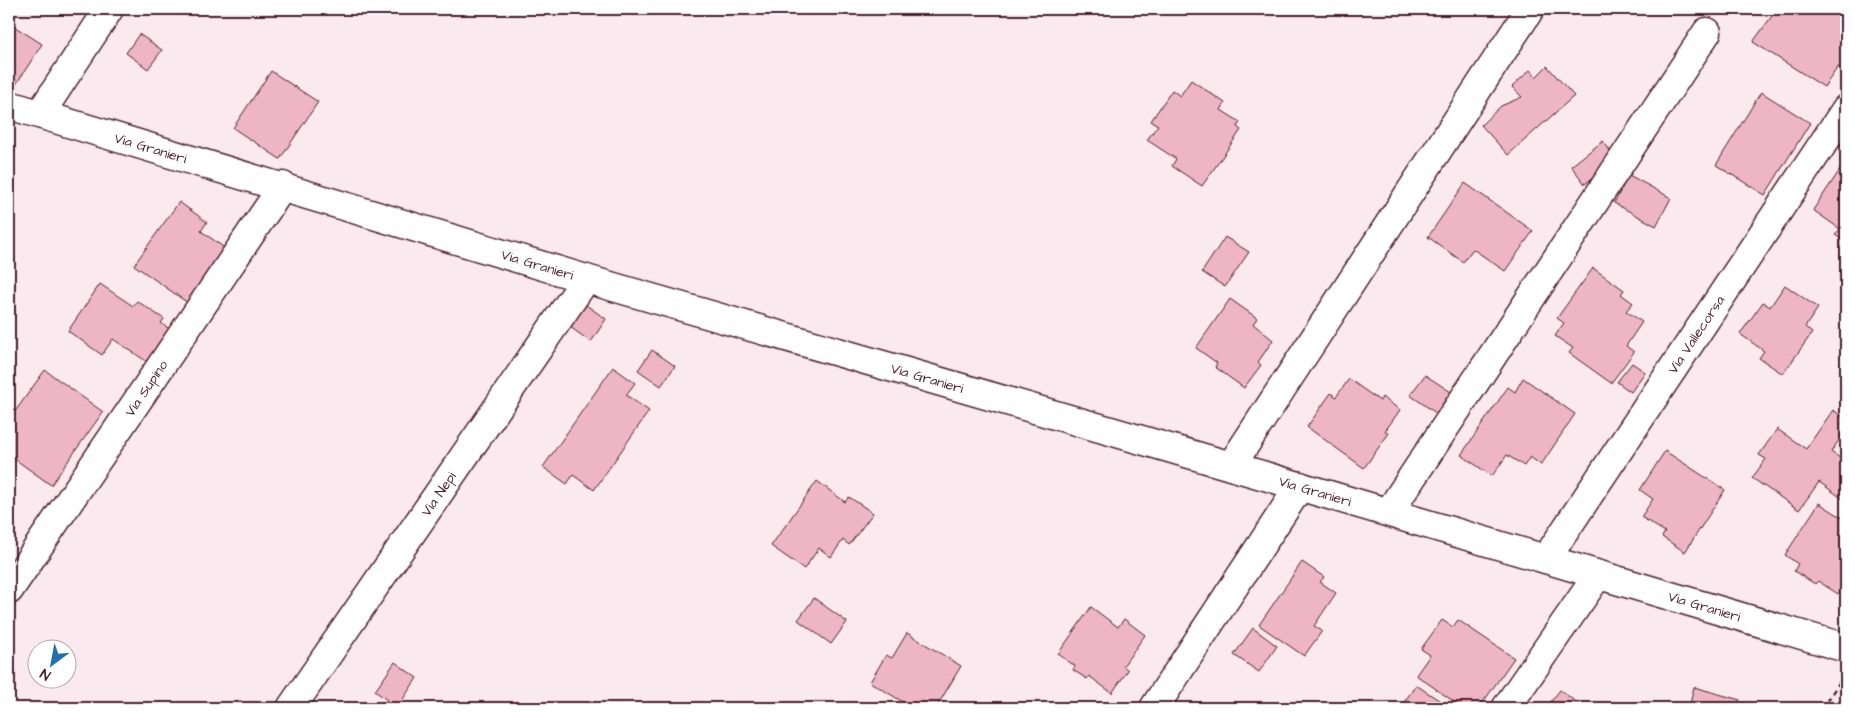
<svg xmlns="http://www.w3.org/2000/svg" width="1855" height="717" font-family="'Architects Daughter',sans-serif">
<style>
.building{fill:#eeb5c7;stroke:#4a1f2b}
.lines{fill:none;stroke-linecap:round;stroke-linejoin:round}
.minor-casing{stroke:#4a1f2b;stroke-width:31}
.path{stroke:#4a1f2b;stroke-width:3;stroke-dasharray:5 4;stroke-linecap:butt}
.minor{stroke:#fff;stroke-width:28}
.labels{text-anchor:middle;stroke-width:5;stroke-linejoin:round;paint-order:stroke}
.street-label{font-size:14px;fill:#4a1f2b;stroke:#fff}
</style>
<rect width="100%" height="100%" fill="#fae9ee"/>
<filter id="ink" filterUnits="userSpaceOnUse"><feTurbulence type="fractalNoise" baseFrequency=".02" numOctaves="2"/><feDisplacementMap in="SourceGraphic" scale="10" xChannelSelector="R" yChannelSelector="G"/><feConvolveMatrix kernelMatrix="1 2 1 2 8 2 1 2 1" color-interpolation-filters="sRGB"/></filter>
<g filter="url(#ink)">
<path class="building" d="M1777,9H1846V60L1841,68L1838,67L1824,87L1753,42Z
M9,23L42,44L15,86L9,82Z
M139,34L162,50L148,69L126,53Z
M1547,66L1574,96L1508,155L1481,125L1501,106L1522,97L1512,87L1530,70L1536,77Z
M271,71L318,102L280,159L233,128Z
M1191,80L1225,103L1221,110L1240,122L1237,127L1241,130L1202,186L1172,166L1176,159L1147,140L1158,125L1151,121L1172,90L1180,96Z
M1761,92L1810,123L1765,195L1716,165Z
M1603,141L1614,156L1599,168L1601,171L1585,184L1571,166Z
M1846,161V242L1835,235L1840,229L1813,210Z
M1629,175L1671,198L1656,226L1614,203Z
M1465,183L1533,231L1505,271L1473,249L1463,262L1428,237Z
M179,202L207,222L201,231L226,249L188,303L134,265Z
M1225,237L1249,252L1225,287L1202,272Z
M1593,268L1624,290L1621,294L1633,303L1626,311L1642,322L1626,346L1634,352L1611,383L1569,353L1573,348L1555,336L1564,323L1557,318Z
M100,284L133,306L137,301L164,319L161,323L171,330L149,363L113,339L102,355L68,331Z
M1785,285L1818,308L1805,327L1812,333L1783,374L1759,358L1764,351L1740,334L1763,302L1770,307Z
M1230,299L1257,318L1253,324L1273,340L1258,362L1261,365L1244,388L1215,367L1217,363L1196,348Z
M586,305L606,319L591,342L570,327Z
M652,350L675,366L661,386L638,370Z
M1632,363L1645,372L1631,392L1617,382Z
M613,367L635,383L626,395L649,411L594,490L573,475L567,484L543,467Z
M45,370L103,412L51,485L9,455V415L11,417Z
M1425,375L1451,392L1436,413L1410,395Z
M1523,378L1575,414L1541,465L1530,457L1524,466L1507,455L1492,476L1461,455L1508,387L1515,392Z
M1349,379L1380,401L1382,397L1400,410L1385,431L1389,433L1364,468L1307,427L1331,393L1336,397Z
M1833,410L1846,419V429L1831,452L1846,462V501L1819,482L1799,510L1752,478L1766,459L1759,455L1777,429L1806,449Z
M1665,451L1725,490L1685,552L1662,537L1665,532L1641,517L1653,499L1640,490Z
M817,481L845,502L849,497L873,513L849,545L843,540L831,557L819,548L804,569L771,546Z
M1819,503L1846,520V581L1838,594L1818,581L1815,584L1794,571L1798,564L1785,555Z
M1302,562L1324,577L1320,582L1336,593L1314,626L1322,631L1304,656L1259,625Z
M814,598L847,622L831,644L798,620Z
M1091,607L1118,627L1124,619L1145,635L1123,666L1128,670L1112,693L1089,676L1087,679L1073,670L1075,666L1058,654Z
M1442,620L1453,627L1458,620L1514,658L1479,708H1463L1416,675L1430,655L1421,649Z
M1253,628L1277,646L1259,672L1234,655Z
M907,633L961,666L936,708H913L870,682L886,655L892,658Z
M395,662L417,678L397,708H382L387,700L375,691Z
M1416,685L1451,708H1400Z
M1694,687L1740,700L1737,708H1689Z
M1560,690L1584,708H1546Z"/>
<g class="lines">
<g class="minor-casing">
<g id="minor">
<path id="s1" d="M9,105L586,279L1231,466L1846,648"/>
<path d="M40,114L109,9"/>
<path d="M1231,466L1530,9"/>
<path d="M1389,512L1707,32"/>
<path id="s2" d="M1546,559L1846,109"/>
<path id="s3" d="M9,590L283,186"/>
<path id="s4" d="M291,708L586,279"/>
<path d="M1154,708L1300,486"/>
<path d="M1506,708L1598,575"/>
</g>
</g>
<path class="path" d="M1822,708L1843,678"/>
<use href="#minor" class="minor"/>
</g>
</g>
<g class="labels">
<g class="street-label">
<text dy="5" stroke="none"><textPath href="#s1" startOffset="148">Via Granieri</textPath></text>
<text dy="5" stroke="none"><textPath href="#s1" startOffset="552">Via Granieri</textPath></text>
<text dy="5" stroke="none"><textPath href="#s2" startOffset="270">Via Vallecorsa</textPath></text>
<text dy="5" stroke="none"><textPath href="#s1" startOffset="958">Via Granieri</textPath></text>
<text dy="5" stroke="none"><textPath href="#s3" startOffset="244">Via Supino</textPath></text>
<text dy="5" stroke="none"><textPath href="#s1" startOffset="1362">Via Granieri</textPath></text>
<text dy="5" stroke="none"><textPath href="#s4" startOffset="260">Via Nepi</textPath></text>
<text dy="5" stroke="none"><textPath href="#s1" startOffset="1768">Via Granieri</textPath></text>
</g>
</g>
<rect width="1855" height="717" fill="none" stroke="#fff" stroke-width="30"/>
<rect x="15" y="15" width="1825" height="687" fill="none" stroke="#4a1f2b" stroke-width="2" filter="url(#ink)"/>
<g transform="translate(52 664) rotate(212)"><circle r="24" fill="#ffffff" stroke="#b7a5aa"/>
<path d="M0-4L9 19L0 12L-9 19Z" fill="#1f6fb2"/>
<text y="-8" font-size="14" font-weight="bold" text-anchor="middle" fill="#4a1f2b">N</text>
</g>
</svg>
